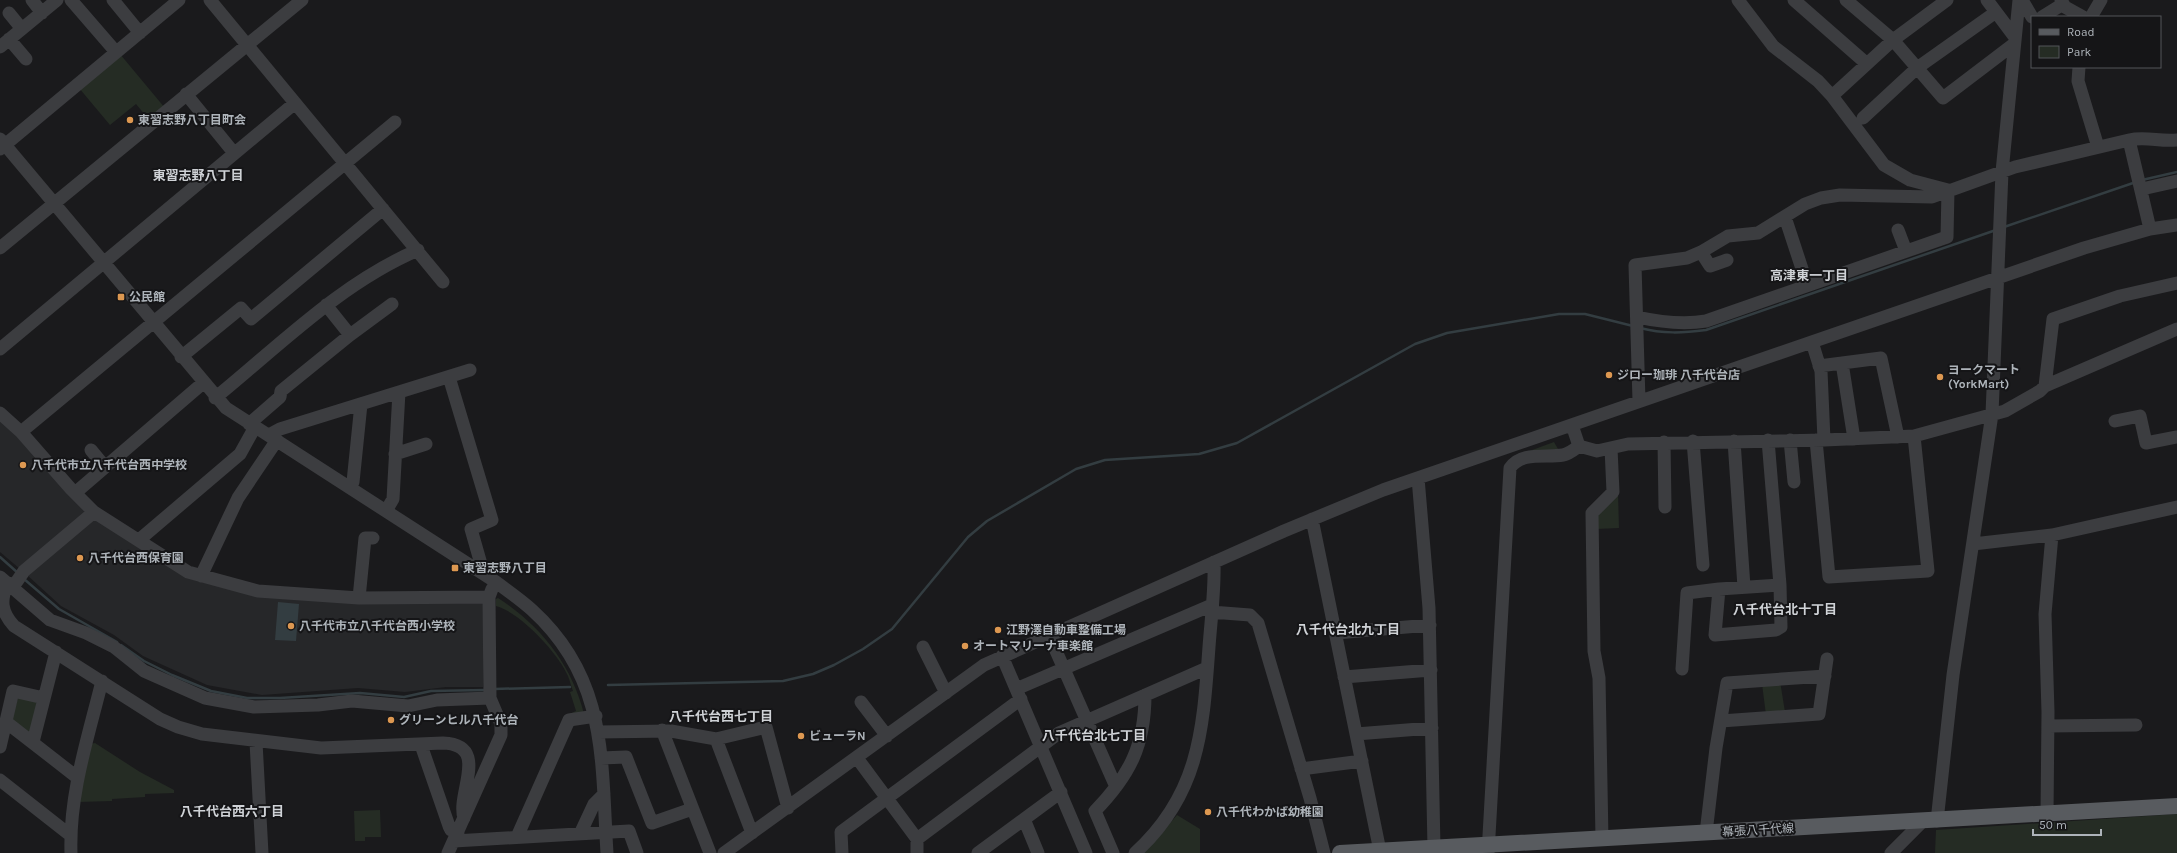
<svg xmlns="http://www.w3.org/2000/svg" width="2177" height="853" font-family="Karla,'Noto Sans JP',sans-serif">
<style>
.built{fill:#262729}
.green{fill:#252c24}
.water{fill:#333d41}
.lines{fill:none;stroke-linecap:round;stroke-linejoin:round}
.stream{stroke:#333d41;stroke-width:2.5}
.minor{stroke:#3c3d40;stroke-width:13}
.major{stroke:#585b5f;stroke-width:16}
.poi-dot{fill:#dd9851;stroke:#151517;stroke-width:1.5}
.labels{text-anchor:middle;stroke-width:4;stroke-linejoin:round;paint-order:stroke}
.poi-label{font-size:12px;font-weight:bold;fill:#aeb4ba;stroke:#151517;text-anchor:start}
.street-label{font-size:12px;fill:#aeb4ba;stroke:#151517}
.neighbourhood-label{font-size:13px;font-weight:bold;fill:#cfd2d6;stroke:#151517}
</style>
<rect width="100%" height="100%" fill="#1a1a1c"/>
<path class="built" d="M0,418L87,512L20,569L0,552Z
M93,518L147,549L257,595L482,602L485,604L483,687H446L405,692L358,688L262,695L207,685L143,656L114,635L61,606L27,575Z"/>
<path class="green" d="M120,54L165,108L150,121L136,104L110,125L79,88Z
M1554,442L1558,449L1516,456Z
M1618,493L1619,528L1596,529V514Z
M498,598C540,625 572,665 584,714L567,715L576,711L570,692L573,691C571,686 570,681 568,676C559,654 520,612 496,606V599Z
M1780,681L1785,712L1766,715L1762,684Z
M19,694L40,704L32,735L11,722Z
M95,743L140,772L174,790V793L145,794V797L112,799V801L78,802L90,744Z
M380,810L381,837H365V841H355L354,811Z
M2177,814V853H1935L1936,830Z
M1177,815L1200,829V853H1144Z"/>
<path class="water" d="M278,602L299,604L296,641L275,640Z"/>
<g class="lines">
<path class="stream" d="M2142,180L2177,172
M2004,227L2136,182
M1640,328C1663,334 1683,333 1706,330L1996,230
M0,557L18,573
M24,579L59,609L117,642
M121,645L144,661L172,675L211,691L247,698H280L360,693L404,697L431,691L485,690
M608,685L783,681L813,674L834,665L863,649L892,629L968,537L987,521L1076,469L1105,460L1199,454L1237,443L1415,344L1447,333L1559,314H1585L1633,326
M494,689L570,687"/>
<path class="minor" d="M32,0L42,13
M71,0L116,52
M113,0L140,33
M210,0L443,282
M1738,0L1773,46L1818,81L1832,96L1884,165L1910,180L1948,190
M1794,0L1867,64
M1846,0L1893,40L1943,98L2014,44
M1987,0L2014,36
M2022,0L2032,17
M2061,0L2065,7L2083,17
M9,13L22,29
M2042,17L2063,4
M2091,17L2101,0
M9,39L26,59
M0,47L57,0
M2079,67L2078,81L2098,147
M186,94L234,153
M1832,96L1893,40L1947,0
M1863,118L1917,68L1996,12
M0,139L226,408L496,582C508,591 521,600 532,610C608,679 601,760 607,853
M2129,140L2150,229
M0,149L179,0
M2142,189L2177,181
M1785,217L1807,284
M1898,230L1906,251
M0,248L302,0
M1701,252L1710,266L1727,260
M326,305L350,335
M1637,317C1660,322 1682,325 1706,321L1947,237L1948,190
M1812,342L1821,371L1824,440
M0,349L295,103
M181,357L241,308L251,319L383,209
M1842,363L1854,439
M1819,366L1881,358L1898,437
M449,377L492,520L471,529L481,564L475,569
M2045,386L2053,319L2120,296L2177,283
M215,398C280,345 341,283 418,250
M1639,401L1635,265L1687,258L1701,252L1728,236L1758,233L1805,204L1821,198L1840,195L1932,197L2015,167L2129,140C2146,136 2160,142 2177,140
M0,413L21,432L71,489L94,512L188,572L258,591L359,598L489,597
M2115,421L2140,416L2146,443L2177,437
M249,424L280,397L281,391L350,335L392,304
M1572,425L1579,446L1597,451L1628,444L1824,440L1914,436L2005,411L2040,391L2045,386L2177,329
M21,432L395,122
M269,435L280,429L470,370
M1768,440L1780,585L1781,627L1776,630L1715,635L1719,589L1780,585
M1790,440L1794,482
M1816,440L1829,577L1928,571L1914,436
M1693,441L1703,565
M1734,441L1744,587
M1664,442L1665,507
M91,450L105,467
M395,454L426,444
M1418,478L1429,608L1434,848
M349,487L353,482L361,404
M75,493L203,383
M386,511L393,499L399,392
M1312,519L1380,851
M139,540L240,454L255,427
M1973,544L2052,535L2177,507
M201,576L238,498L277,440
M0,577L50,620L86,633L114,647L144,671L205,698L254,707L318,705L352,701L408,706L437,700L490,698
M8,583C0,600 1,612 14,626L160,719L178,727L202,734L321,748L443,743C491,745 456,793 464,818
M13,587L24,571L94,512
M359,598L365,538H373
M1211,612L1250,615L1258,623L1310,798L1324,853
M1336,633L1430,625
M1049,635L1116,787
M923,647L946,693
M1002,656L1086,853
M1682,669L1687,593L1719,589
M1344,677L1431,670
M1016,689L1212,605
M861,702L887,736
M1721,721L1819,714L1827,659
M6,722L78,778
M2048,726L2136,725
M662,730L710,853
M598,732L671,731L716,739L766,727L788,808
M1356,734L1432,728
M716,739L752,833
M33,742L56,652
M256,742L262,853
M421,745L449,826L451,830L458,832
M0,747L13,691L44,698
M601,758L626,757L652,823L692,809
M857,758L917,839V853
M1301,769L1362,761
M0,780L70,835
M2047,815L2048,712L2045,614L2052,535
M1024,819L1038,853
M1937,821L1953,675L1992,414L2002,172L2019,0
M1706,833L1716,748L1727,683L1825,676
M580,834L594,804L604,794
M517,837L569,720L596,716
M917,839L1059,733L1207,668
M1602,839L1599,678L1594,651L1592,513L1613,492L1611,448
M454,841L629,831L637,853
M71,853C69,794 88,738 102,681
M448,853L501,735V724L490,698L489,597L492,589
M724,853L984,665L1284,531L1383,490L2084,248L2150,229L2177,225
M842,853L841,832L1021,699
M978,853L1061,792
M1113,853L1095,811C1130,775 1145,745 1145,695
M1135,853C1200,794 1203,729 1209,647C1211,619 1215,590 1214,562
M1488,853L1510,468C1521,451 1547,458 1563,455C1569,454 1575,449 1579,446
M1891,853L1922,822"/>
<path class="major" d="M1340,853L2177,806"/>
</g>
<g class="poi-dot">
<circle cx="130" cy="120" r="4"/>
<rect x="117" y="293" width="8" height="8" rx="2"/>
<circle cx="1609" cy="375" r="4"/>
<circle cx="1940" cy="377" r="4"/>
<circle cx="23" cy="465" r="4"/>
<circle cx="80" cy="558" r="4"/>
<rect x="451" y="564" width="8" height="8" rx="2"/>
<circle cx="291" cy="626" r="4"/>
<circle cx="998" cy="630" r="4"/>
<circle cx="965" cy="646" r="4"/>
<circle cx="391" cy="720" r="4"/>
<circle cx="801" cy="736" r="4"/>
<circle cx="1208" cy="812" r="4"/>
</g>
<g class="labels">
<g class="poi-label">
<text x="138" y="124">東習志野八丁目町会</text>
<text x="129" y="301">公民館</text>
<text x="1948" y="374">ヨークマート<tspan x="1948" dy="14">(YorkMart)</tspan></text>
<text x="1617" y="379">ジロー珈琲 八千代台店</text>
<text x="31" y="469">八千代市立八千代台西中学校</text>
<text x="88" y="562">八千代台西保育園</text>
<text x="463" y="572">東習志野八丁目</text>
<text x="299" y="630">八千代市立八千代台西小学校</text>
<text x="1006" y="634">江野澤自動車整備工場</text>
<text x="973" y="650">オートマリーナ車楽館</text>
<text x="399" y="724">グリーンヒル八千代台</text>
<text x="809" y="740">ビューラN</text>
<text x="1216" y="816">八千代わかば幼稚園</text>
</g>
<g class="street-label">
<text transform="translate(1758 830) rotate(-3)" y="4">幕張八千代線</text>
</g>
<g class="neighbourhood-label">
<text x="198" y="180">東習志野八丁目</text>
<text x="1809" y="280">高津東一丁目</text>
<text x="1785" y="614">八千代台北十丁目</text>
<text x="1348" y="634">八千代台北九丁目</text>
<text x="721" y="721">八千代台西七丁目</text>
<text x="1094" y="740">八千代台北七丁目</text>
<text x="232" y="816">八千代台西六丁目</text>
</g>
</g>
<rect x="2031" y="16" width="130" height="52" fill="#151517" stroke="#525558"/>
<rect x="2039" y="29" width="20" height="6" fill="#585b5f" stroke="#525558"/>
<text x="2067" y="36" font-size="12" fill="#aeb4ba">Road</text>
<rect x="2039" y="46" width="20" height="12" fill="#252c24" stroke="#525558"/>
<text x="2067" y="56" font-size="12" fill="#aeb4ba">Park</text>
<path d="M2033 829v6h68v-6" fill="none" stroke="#aeb4ba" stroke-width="2"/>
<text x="2039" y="829" font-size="12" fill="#aeb4ba" stroke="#151517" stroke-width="3" paint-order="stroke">50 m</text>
</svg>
